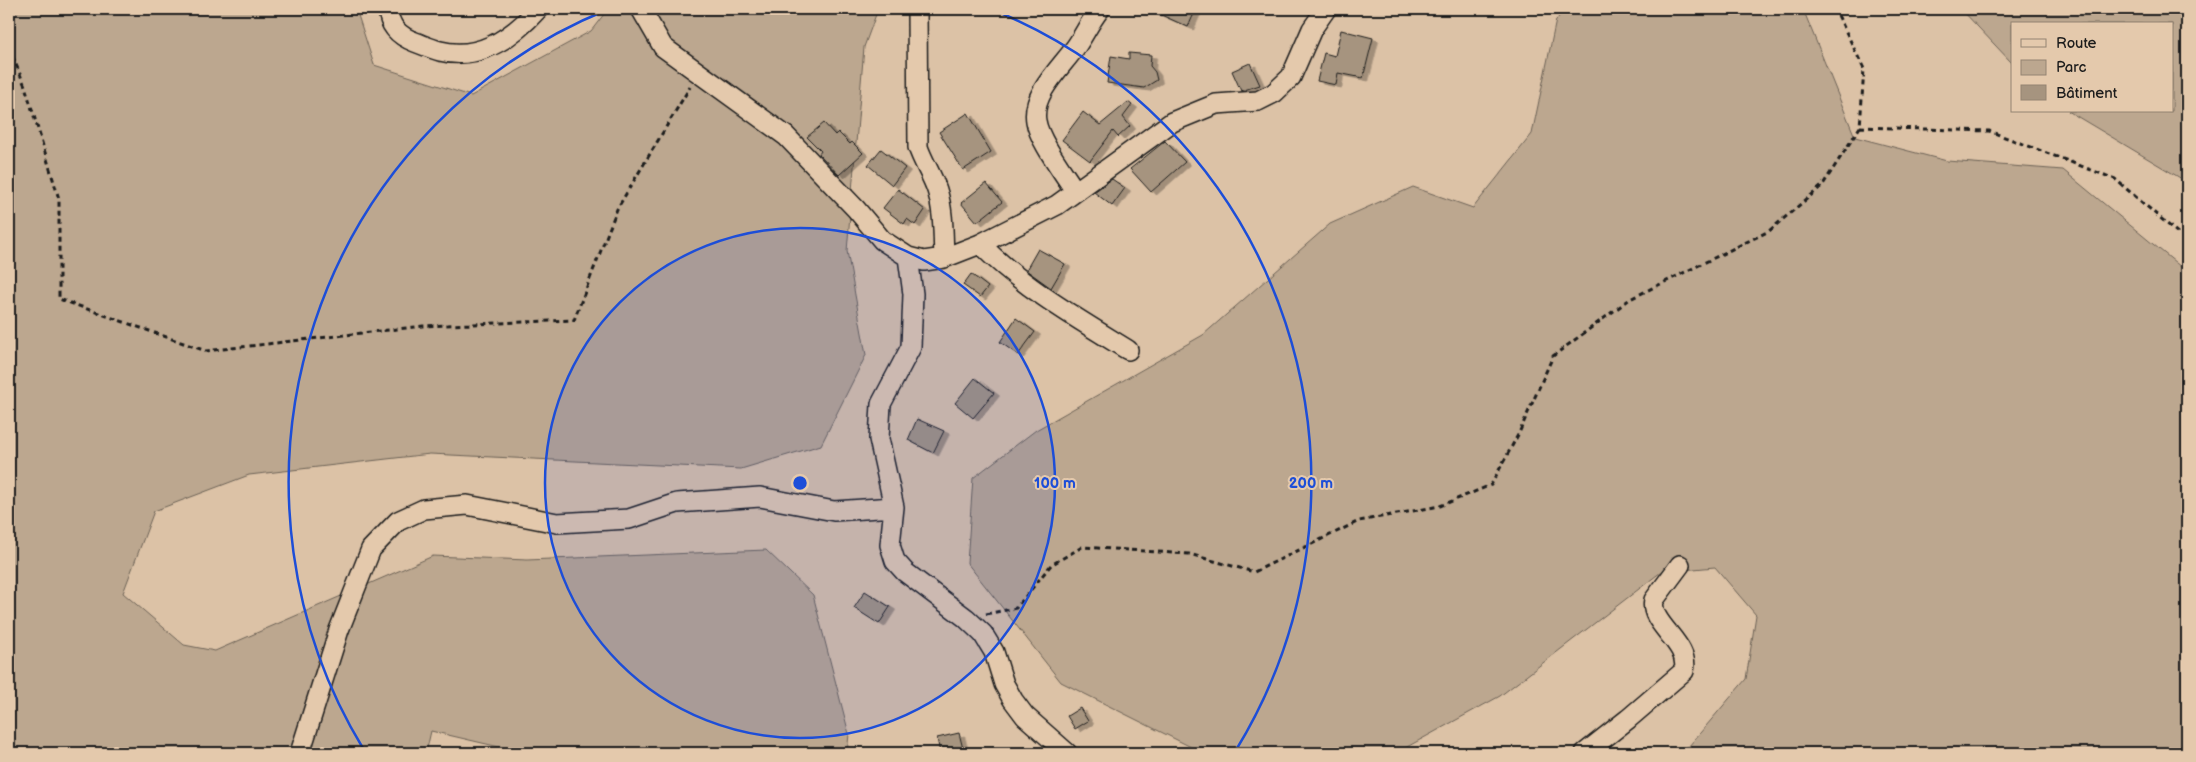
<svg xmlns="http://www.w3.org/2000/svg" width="2196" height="762" font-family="'Balsamiq Sans',sans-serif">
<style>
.green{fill:#bca78f;stroke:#6c6256}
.building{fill:#a6947f;stroke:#1c1c1c;filter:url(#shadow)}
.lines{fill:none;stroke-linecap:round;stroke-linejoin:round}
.minor-casing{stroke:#1c1c1c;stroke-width:22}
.path{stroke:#1c1c1c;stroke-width:3;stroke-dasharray:5 4;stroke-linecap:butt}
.minor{stroke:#e4c9ac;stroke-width:19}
.ring{fill:none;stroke:#1d4ed8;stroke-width:2.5}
.centre{fill:#1d4ed8;stroke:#e4c9ac;stroke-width:2.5}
.ring-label{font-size:15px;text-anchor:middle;font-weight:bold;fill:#1d4ed8;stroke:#e4c9ac;stroke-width:4;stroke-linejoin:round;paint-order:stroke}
</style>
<defs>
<filter id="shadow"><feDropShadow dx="5.5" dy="3" stdDeviation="0" flood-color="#0004"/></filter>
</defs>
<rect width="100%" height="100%" fill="#dcc2a6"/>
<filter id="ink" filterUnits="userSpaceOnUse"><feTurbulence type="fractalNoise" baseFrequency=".02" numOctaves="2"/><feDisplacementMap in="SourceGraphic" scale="10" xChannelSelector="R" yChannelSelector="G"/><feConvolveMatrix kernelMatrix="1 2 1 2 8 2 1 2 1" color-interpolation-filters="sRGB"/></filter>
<g filter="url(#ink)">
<path class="green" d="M9,9H356L374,65L471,96L591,31L608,9H878L864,47L847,251L866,355L821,445L741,469L430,454L249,475L154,511L123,593L184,645L215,651L433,556L527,560L766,550L813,595L849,734L847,753H525L431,731L426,753H9Z
M1566,9H1803L1855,137L1947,161L2063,170L2187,272V753H1683L1746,679L1756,615L1715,567L1661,572L1500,696L1396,753H1203L1061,682L967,563L973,478L1036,430L1203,335L1330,224L1413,187L1473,208L1532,134L1556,20Z
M1961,9H2187V182L2068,111H2172V24H2012V63Z"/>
<path class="building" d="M1148,9H1196L1188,27Z
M1341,30L1373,38L1363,78L1338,73L1336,85L1317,81L1324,53L1335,56Z
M1129,53L1151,55L1150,66L1155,72L1157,80L1144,88L1107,83L1111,56L1129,59Z
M1250,63L1260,85L1241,91L1232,71Z
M1128,102L1132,105L1123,117L1130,126L1118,137L1113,131L1090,161L1062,140L1083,112L1100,125Z
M968,113L991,152L963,170L939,132Z
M824,123L835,135L838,132L850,144L852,142L863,153L839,175L819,154L821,151L807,137Z
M1165,141L1185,162L1151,192L1130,169Z
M881,149L905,168L892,185L868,165Z
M1112,179L1125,188L1112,206L1094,192Z
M986,183L1002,202L977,222L961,203Z
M898,189L925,210L915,225L907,219L904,224L883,208Z
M1038,249L1065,264L1051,288L1026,270Z
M971,274L988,287L980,297L963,285Z
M1016,318L1035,332L1018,355L1000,342Z
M975,378L994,393L973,418L955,403Z
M917,419L944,431L933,453L908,440Z
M865,591L890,607L879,624L854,608Z
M1080,708L1088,721L1075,729L1067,716Z
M959,733L964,753H940L937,738Z"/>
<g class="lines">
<g class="minor-casing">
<path id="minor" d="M388,9C389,27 399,36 415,42C423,45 432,49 440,51C479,61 513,37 538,9
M641,9L663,47L786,136L856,209L882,240L908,257L924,261L944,258L980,244L1057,205L1172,122L1216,104L1258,101L1274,93L1291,77L1312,29L1326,9
M917,9L918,147C923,162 932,175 937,190C944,212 943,236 944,258
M1075,191C1064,173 1039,141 1036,121C1031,93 1063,66 1077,45C1085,33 1091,20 1100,9
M980,244C1024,288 1076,318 1128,350
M908,257L913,294L911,347L881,404L879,439L894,507L890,545L895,561L905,572L966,618L983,634L994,652L1004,684L1013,700L1025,716L1067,753
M300,753L339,630L371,549L398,521L424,509L467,505L557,523L629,519L677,503L760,497L834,511L894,507
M1585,753L1628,719L1684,671C1691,643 1648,624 1654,600L1680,565"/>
</g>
<path class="path" d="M9,48L25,86L59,199V299L206,351L423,326L574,320L617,209L690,87
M1860,127L1989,131L2115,179L2187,241
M986,614L1016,608L1051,565L1082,547L1189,554L1254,572L1359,521L1440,506L1491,485L1519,433L1553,356L1630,299L1769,231L1822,186L1860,127L1864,69L1835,9"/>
<use href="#minor" class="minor"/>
</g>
</g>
<circle cx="800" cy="483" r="255" fill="#1d4ed8" fill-opacity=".12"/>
<g class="ring">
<circle cx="800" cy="483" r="255"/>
<path d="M364 750A511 511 0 0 1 609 9M991 9A511 511 0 0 1 1236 750"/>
</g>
<circle cx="800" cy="483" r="8" class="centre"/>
<g class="ring-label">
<text x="1055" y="488">100 m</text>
<text x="1311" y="488">200 m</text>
</g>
<rect width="2196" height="762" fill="none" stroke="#e4c9ac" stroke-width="30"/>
<rect x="15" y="15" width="2166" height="732" fill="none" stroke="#1c1c1c" stroke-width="2" filter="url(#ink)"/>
<rect x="2011" y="22" width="162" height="90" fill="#e4c9ac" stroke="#948472"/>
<rect x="2021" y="39" width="25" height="8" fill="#e4c9ac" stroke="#948472"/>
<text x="2056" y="48" font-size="15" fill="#1c1c1c">Route</text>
<rect x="2021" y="60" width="25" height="15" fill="#bca78f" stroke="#948472"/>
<text x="2056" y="72" font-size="15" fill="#1c1c1c">Parc</text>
<rect x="2021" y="85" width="25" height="15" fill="#a6947f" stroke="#948472"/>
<text x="2056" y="98" font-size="15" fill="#1c1c1c">Bâtiment</text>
</svg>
